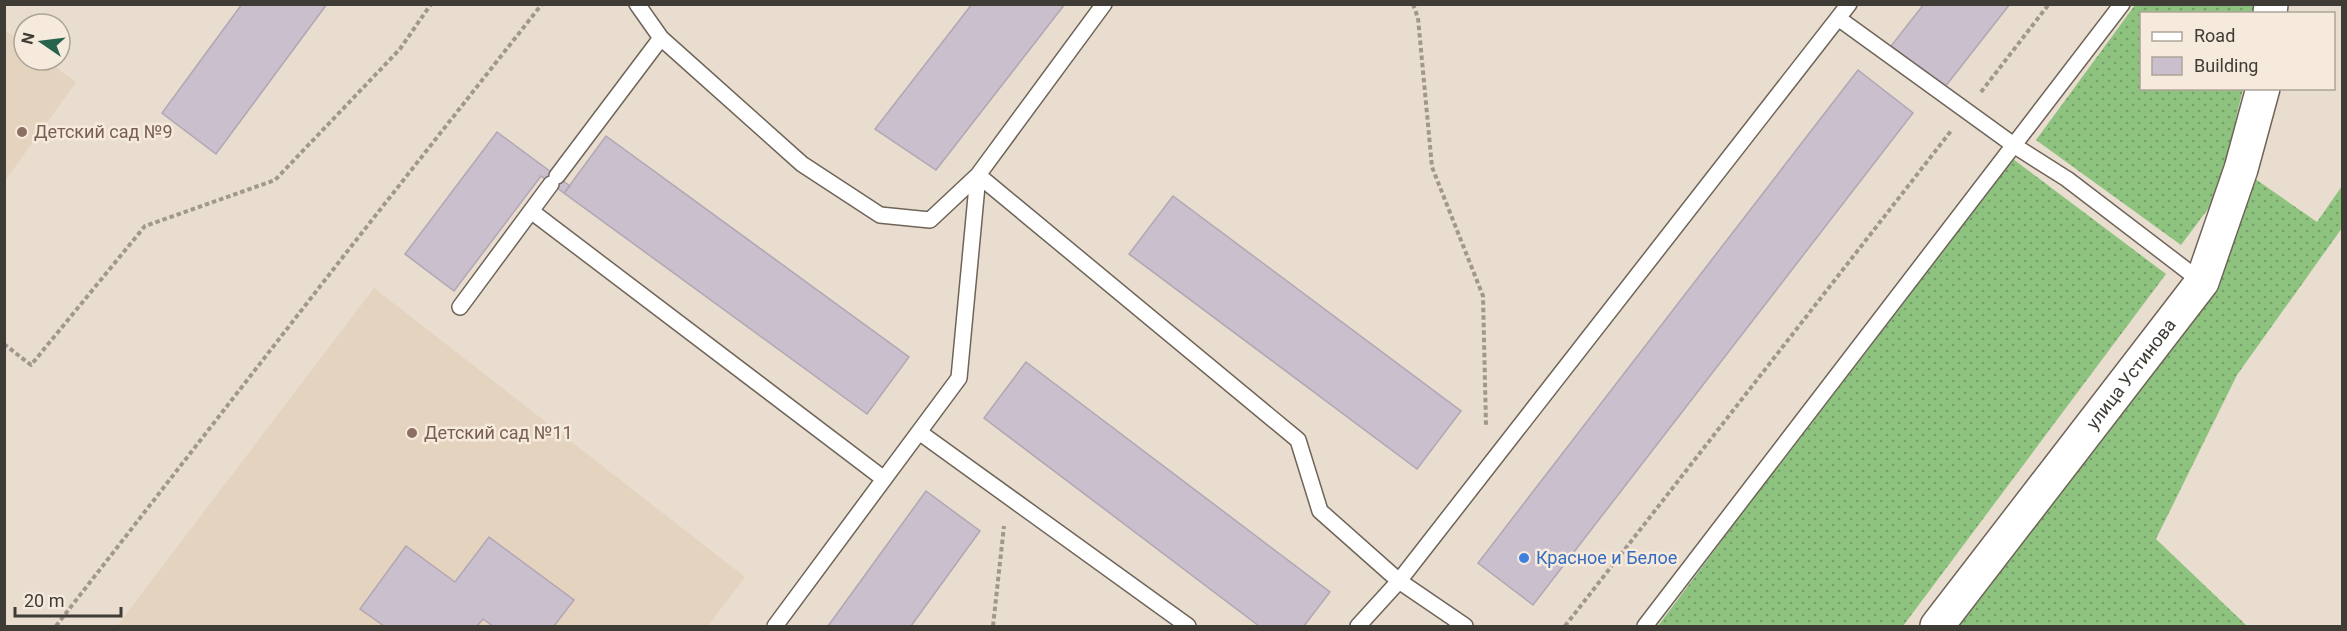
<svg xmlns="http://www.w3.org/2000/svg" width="2347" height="631" font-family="Roboto,sans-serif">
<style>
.built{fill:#e4d3bf}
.grass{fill:url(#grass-dots)}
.building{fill:#cabfcd;stroke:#b1a6b3;stroke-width:1.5}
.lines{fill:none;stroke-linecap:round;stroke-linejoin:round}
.service-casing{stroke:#6f6458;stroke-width:18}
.tertiary-casing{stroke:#6f6458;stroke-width:36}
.path{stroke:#a1988d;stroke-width:4;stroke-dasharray:4.5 3;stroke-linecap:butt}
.service{stroke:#fff;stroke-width:15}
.tertiary{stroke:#fff;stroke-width:33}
.education-dot{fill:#8d6e63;stroke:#f6eadc;stroke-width:2}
.shop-dot{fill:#3f7fe0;stroke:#f6eadc;stroke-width:2}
.labels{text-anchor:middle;stroke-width:5;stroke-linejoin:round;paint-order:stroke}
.education-label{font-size:18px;fill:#785e54;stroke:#f6eadc;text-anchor:start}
.street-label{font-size:18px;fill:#3f3b35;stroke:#f6eadc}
.shop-label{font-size:18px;fill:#366cbe;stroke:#f6eadc;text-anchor:start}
</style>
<defs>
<pattern id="grass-dots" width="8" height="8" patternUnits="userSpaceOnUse" patternTransform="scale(1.5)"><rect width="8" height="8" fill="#8ec27f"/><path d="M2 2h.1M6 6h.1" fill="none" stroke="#759f69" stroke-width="1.8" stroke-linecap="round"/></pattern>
</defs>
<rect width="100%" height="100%" fill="#e9ddcf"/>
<path class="built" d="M5,30L24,44V60H46L76,82L5,181Z
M374,288L745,577L708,626H117Z"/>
<path class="grass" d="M2135,5H2257L2256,13L2142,14V88L2243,89L2217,197L2181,245L2036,140Z
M2009,156L2166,274L1903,626H1658Z
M2241,169L2317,222L2342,186V228L2237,375L2156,539L2247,626H1938L2202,282Z"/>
<path class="building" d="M242,4H327L216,154L162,113Z
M972,4H1065L936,170L875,129Z
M1924,4H2010L1945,87L1891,46Z
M1858,70L1913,113L1533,605L1478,563Z
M497,132L570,186L564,193L541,176L454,291L405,254Z
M606,136L909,357L867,414L564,193Z
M1173,196L1461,411L1417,469L1129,254Z
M1026,362L1330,592L1304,626H1259L984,418Z
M926,491L980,531L911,626H828Z
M489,537L574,600L554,626H493L483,619L477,626H384L360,609L406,546L455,582Z"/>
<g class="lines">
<g class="service-casing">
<path id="service" d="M637,4L661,38L802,164L880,215L930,220L978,175L1104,4
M1838,18L2015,146L2067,179L2202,282
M978,175L1298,440L1320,511L1399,581L1465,626
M557,176L661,38
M531,211L884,479
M460,307L551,184
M919,432L1188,626
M775,626L959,378L978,175
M1358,626L1399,581L1849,4
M1645,626L2122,4"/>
</g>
<g class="tertiary-casing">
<g id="tertiary">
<path d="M2270,14L2271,4"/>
<path id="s1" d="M1937,626L2202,282L2241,169L2263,88"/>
</g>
</g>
<path class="path" d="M1413,4L1418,18L1432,167L1483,296L1486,425
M1981,92L2049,4
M4,344L31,365L145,226L275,180L400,49L431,4
M56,626L346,253L542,4
M993,626L1004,526
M1565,626L1951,131"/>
<use href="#service" class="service"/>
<use href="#tertiary" class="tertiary"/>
</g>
<g class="education-dot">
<circle cx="22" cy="132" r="6"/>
<circle cx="412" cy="433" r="6"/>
</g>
<circle class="shop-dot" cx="1524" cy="558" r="6"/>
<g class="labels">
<g class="education-label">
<text x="34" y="138">Детский сад №9</text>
<text x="424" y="439">Детский сад №11</text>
</g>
<g class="street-label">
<text dy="6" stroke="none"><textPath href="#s1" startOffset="318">улица Устинова</textPath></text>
</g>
<g class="shop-label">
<text x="1536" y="564">Красное и Белое</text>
</g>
</g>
<rect width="2347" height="631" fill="none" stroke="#3f3b35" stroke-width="12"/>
<rect x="2140" y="12" width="195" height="78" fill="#f6eadc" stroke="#ada499" stroke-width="1.5"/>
<rect x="2152" y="32" width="30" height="9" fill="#ffffff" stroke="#ada499" stroke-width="1.5"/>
<text x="2194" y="42" font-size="18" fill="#3f3b35">Road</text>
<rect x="2152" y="57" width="30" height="18" fill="#cabfcd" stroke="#ada499" stroke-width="1.5"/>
<text x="2194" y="72" font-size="18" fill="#3f3b35">Building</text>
<g transform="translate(42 42) rotate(284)"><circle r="28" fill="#f6eadc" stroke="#ada499" stroke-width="1.5"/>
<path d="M0-4.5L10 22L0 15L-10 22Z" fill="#27624c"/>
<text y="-9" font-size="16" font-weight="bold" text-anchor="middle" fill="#3f3b35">N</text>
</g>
<path d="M15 607v9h106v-9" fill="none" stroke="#3f3b35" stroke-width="3"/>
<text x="24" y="607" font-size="18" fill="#3f3b35" stroke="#f6eadc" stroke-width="4.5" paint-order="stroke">20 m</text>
</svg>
